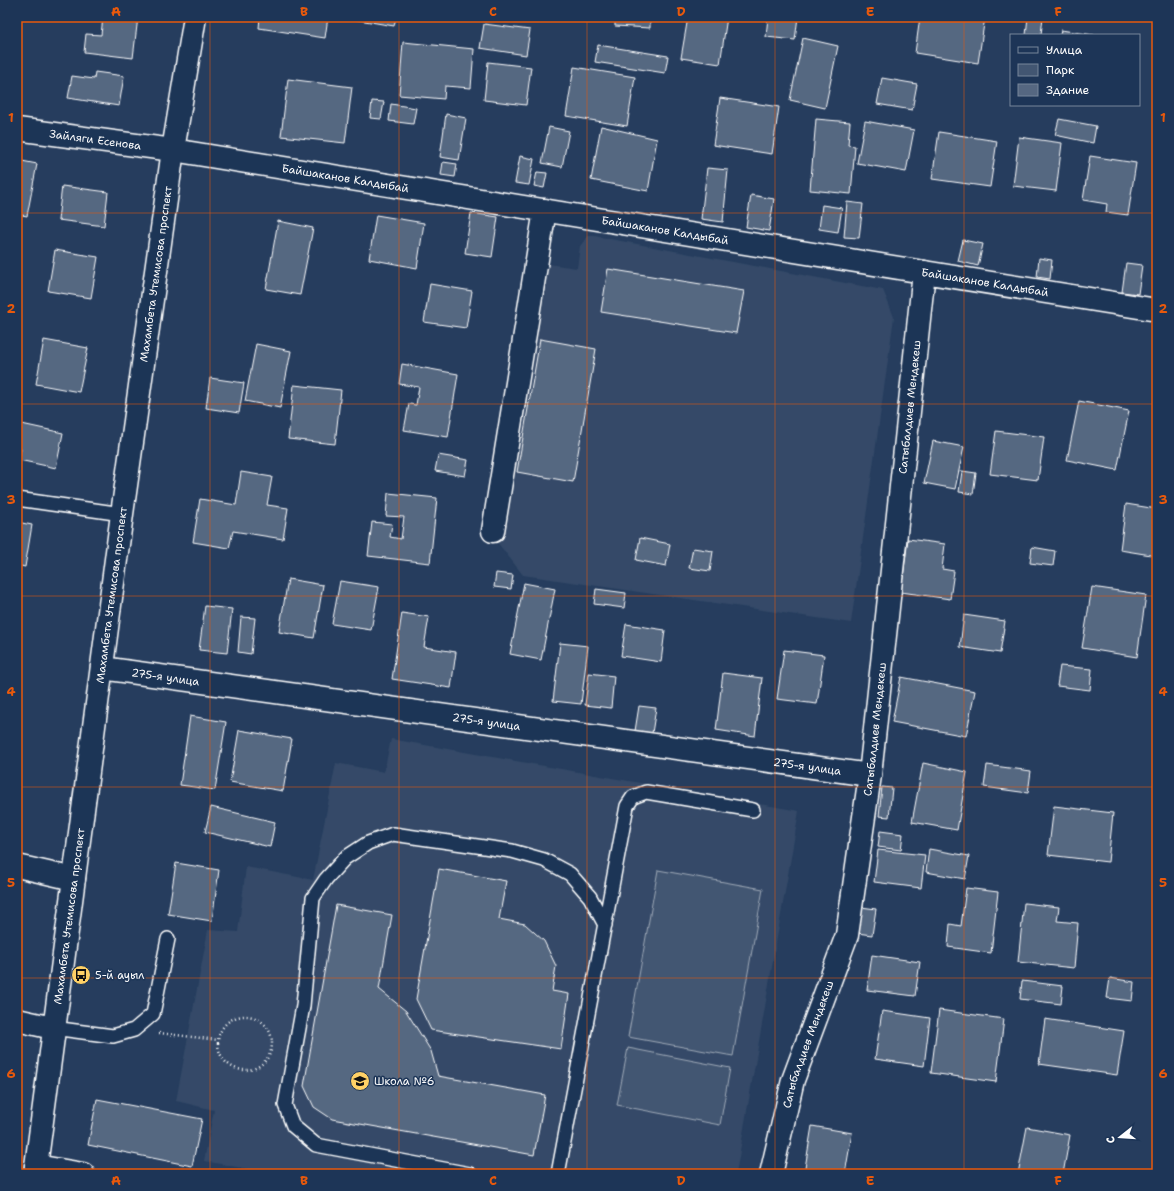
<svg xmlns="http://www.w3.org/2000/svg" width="1174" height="1191" font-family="'Shantell Sans',sans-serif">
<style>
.built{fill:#344a68}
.green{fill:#425672;stroke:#a0aab8}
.building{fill:#556781;stroke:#fff}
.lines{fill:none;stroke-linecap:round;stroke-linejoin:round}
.lane-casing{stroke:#fff;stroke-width:16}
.street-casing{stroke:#fff;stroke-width:25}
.secondary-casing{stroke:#fff;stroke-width:25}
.path{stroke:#fff;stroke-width:2.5;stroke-dasharray:1 3;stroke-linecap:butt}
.lane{stroke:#1d3557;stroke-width:13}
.street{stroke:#1d3557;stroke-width:22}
.secondary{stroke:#1d3557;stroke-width:22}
.grid{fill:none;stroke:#e8590c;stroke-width:1;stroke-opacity:0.55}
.labels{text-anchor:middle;stroke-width:3;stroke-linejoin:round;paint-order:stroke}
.street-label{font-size:11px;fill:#fff;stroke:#1d3557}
.poi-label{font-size:11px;fill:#fff;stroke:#1d3557;text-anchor:start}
.neatline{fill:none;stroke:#e8590c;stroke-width:1.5}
.grid-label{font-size:13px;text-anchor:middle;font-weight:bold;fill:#e8590c}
</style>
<rect width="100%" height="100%" fill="#263d5e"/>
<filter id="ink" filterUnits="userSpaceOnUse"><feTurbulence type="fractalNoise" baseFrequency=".025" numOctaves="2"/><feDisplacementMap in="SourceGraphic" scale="8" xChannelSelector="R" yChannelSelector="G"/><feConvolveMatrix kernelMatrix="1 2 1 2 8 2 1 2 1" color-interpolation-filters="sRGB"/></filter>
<g filter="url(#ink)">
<path class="built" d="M589,235L883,290L894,317L851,623L523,575L497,542L541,263L577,268L580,246Z
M391,739L799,811L736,1174H275L204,1161L214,1110L176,1101L208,930L238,932L246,867L313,880L336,763L384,772Z"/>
<path class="green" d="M658,870L763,889L733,1056L628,1037Z
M628,1048L730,1068L720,1125L617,1105Z"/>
<path class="building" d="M103,17H138L133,58L84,52L86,34L101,35Z
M260,17H328L325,38L259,28Z
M353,17H396L394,26L353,19Z
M615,17H650V28L615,26Z
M688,17H727L720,64L681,58Z
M768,17H798L795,40L766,37Z
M920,17H985L978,63L915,53Z
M1028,17H1043L1041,35H1026Z
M484,24L530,30L526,55L480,48Z
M1061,30L1094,35H1060Z
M803,38L838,46L825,108L790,100Z
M403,42L474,49L471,88L445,86L444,99L399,95Z
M598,45L668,56L665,73L595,62Z
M488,62L531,67L526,105L484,100Z
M574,67L635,77L627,126L566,116Z
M95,72L124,76L119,106L68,98L72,76L94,79Z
M882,78L917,84L912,110L877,104Z
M288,79L352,87L345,143L281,136Z
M720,98L779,107L772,154L713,145Z
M372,101L384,102L381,119L370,118Z
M391,104L416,108L413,124L389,121Z
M446,114L466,118L459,160L440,157Z
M816,119L850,122L848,145L855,146L851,194L810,190Z
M1059,119L1096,126L1093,143L1055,135Z
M865,121L914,130L906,172L857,163Z
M601,126L657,139L648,191L591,180Z
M549,127L569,131L562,167L542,163Z
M939,132L997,141L990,187L932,179Z
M1019,137L1062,143L1056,191L1013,186Z
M520,156L534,159L529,185L515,183Z
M1090,156L1136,163L1128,215L1106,212L1107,204L1083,200Z
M17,160L37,164L27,216L17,214Z
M443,162L457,164L455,177L441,175Z
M707,168L728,170L723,222L701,219Z
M537,172L547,173L544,188L534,186Z
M62,186L108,192L104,226L58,220Z
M751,195L774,199L769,231L746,227Z
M847,202L863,204L859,238L844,237Z
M822,205L842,208L838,232L819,229Z
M471,213L498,217L492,257L465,253Z
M376,215L424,223L417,268L369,259Z
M278,221L313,228L300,295L266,289Z
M963,240L983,244L978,266L958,261Z
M55,250L98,257L91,298L48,291Z
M1039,258L1052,260L1050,279L1037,277Z
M1126,263L1142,265L1138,294L1122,292Z
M608,269L744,291L736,333L601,312Z
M430,284L472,291L466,328L424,322Z
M540,339L596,349L573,482L517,472Z
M44,340L88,348L79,392L36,384Z
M256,344L291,351L280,408L245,401Z
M402,364L458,374L448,437L404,430L409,404L416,405L419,387L399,384Z
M210,378L244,383L239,413L206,408Z
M294,385L341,390L335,444L288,439Z
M1079,401L1129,411L1117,470L1067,460Z
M17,423L63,433L56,468L19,460L21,449L17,446Z
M996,431L1044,437L1038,480L990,474Z
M933,441L964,447L955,489L924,483Z
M438,455L468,460L465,476L435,471Z
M962,471L976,473L973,494L959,492Z
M241,472L272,477L267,505L288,508L283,539L233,531L229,548L193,542L200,499L236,505Z
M388,493L437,498L430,563L368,556L372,522L392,524L390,537L401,539L404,517L386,516Z
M1126,504L1157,509V556L1120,550Z
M17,522L32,525L25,567L17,565Z
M640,538L670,544L666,566L636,560Z
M908,539L945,544L942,569L954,571L950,599L901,592Z
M1032,547L1055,551L1053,566L1030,563Z
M693,548L713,551L710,571L689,568Z
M496,573L513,575L511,589L494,587Z
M288,579L323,585L314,638L279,632Z
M340,581L379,587L371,630L332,624Z
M524,583L555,589L541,660L510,654Z
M1092,587L1146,595L1137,657L1082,648Z
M596,589L626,593L624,608L594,604Z
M205,606L232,609L227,653L199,650Z
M402,613L429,617L424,647L456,652L451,688L392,679Z
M964,615L1005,621L1000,653L960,647Z
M241,617L255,618L251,654L238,652Z
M626,624L665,630L661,662L621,656Z
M560,643L588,646L581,704L553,701Z
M784,650L824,655L817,704L777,699Z
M1060,666L1092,669L1090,690L1057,686Z
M589,673L614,676L611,708L585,705Z
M723,673L762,678L755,736L716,730Z
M901,677L975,691L966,736L892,722Z
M639,706L656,708L652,733L635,731Z
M190,716L226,722L215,790L180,785Z
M239,730L292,739L283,791L230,782Z
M923,763L967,772L957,830L912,822Z
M987,765L1031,771L1028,793L984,787Z
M882,787L892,788L889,817L879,816Z
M1054,806L1113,813L1108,862L1048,855Z
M211,807L275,822L270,847L205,832Z
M880,831L903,834L901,850L878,847Z
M929,849L969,856L965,879L926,872Z
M878,850L925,855L921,888L874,882Z
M176,863L219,870L212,921L168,914Z
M439,869L506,881L499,919L525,924L544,941L556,966L552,991L569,994L561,1049L431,1030L416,999Z
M966,888L998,892L991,953L948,947L950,924L961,926Z
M1024,903L1059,907L1057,921L1078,923L1074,968L1018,962Z
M336,905L392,915L379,989L406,1011L431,1051L438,1076L545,1095L534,1155L332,1119L314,1107L304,1086Z
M861,907L876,909L872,935L857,933Z
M872,955L920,962L915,996L867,990Z
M1110,978L1134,982L1132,1001L1107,998Z
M1022,981L1063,986L1061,1004L1020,999Z
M939,1010L1004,1019L996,1082L931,1073Z
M882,1011L930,1018L924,1066L875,1059Z
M1045,1019L1124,1031L1117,1075L1039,1064Z
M97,1099L202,1119L192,1166L88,1145Z
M812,1126L852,1133L845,1174H804Z
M1027,1127L1070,1135L1063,1174H1018Z"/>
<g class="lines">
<g class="lane-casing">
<path id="lane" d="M17,499L122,514
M53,1028L113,1036L134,1030L153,1014L168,939
M470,1174L316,1145L293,1126L285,1105L303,1006L313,898L326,879L345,858L368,843L393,834L512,851L544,860L570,874L590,897L605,925
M558,1174L627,806L633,797L646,792L753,810"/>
</g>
<g class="street-casing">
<g id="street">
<path id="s1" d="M17,129L173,150L1157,310"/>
<path d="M493,531L545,210"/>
<path id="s2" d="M102,668L870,775"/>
<path d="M17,866L74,879"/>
<path d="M17,1020L53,1028"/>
<path d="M36,1166L83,1174"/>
<path id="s3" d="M771,1174L793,1080L847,935L870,775L924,272"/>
</g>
</g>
<g class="secondary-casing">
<g id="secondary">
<path id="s4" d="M35,1174L122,514L173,150L195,17"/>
</g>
</g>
<path class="path" d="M218 1043a27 27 0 1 1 54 0a27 27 0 1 1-54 0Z
M159,1033L218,1040"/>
<use href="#lane" class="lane"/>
<use href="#street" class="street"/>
<use href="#secondary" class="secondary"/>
</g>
</g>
<path class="grid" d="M210,17V1174M399,17V1174M587,17V1174M775,17V1174M964,17V1174M17,213H1157M17,404H1157M17,596H1157M17,787H1157M17,978H1157"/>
<defs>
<g id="bus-disc" transform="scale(1)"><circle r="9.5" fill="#ffd166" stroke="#1d3557"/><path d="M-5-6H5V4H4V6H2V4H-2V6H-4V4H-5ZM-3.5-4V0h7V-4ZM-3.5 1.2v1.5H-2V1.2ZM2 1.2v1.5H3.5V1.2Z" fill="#111"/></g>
<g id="school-disc" transform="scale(1)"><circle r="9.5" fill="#ffd166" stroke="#1d3557"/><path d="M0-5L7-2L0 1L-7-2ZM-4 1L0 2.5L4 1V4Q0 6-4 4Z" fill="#111"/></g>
</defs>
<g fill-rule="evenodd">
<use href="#bus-disc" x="81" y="975"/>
<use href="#school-disc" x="360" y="1081"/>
</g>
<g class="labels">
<g class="street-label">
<text dy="4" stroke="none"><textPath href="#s1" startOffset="79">Зайляги Есенова</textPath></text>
<text dy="4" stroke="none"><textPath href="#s1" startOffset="332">Байшаканов Калдыбай</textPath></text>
<text dy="4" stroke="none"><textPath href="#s1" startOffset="656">Байшаканов Калдыбай</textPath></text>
<text dy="4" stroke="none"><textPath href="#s4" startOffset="908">Махамбета Утемисова проспект</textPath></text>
<text dy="4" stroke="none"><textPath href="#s1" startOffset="980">Байшаканов Калдыбай</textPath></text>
<text dy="4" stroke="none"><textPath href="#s3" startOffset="783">Сатыбалдиев Мендекеш</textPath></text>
<text dy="4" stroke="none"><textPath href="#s4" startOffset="584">Махамбета Утемисова проспект</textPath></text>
<text dy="4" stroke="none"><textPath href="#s2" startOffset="64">275-я улица</textPath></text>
<text dy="4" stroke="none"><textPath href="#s2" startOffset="388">275-я улица</textPath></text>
<text dy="4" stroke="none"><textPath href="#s3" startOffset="459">Сатыбалдиев Мендекеш</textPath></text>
<text dy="4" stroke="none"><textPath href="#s2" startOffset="712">275-я улица</textPath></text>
<text dy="4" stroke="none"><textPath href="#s4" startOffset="260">Махамбета Утемисова проспект</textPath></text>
<text dy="4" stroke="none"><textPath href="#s3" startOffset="135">Сатыбалдиев Мендекеш</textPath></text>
</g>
<g class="poi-label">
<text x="95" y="979">5-й ауыл</text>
<text x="374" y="1085">Школа №6</text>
</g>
</g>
<rect width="1174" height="1191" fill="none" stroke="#1d3557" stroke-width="44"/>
<rect x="1010" y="34" width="130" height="72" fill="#1d3557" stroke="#77869a"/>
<rect x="1018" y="47" width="20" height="6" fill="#1d3557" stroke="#77869a"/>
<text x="1046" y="54" font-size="12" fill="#ffffff">Улица</text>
<rect x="1018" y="64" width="20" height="12" fill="#425672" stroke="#77869a"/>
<text x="1046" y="74" font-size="12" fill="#ffffff">Парк</text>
<rect x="1018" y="84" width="20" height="12" fill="#556781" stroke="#77869a"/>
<text x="1046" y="94" font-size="12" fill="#ffffff">Здание</text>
<g transform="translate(1120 1137) rotate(253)" stroke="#1d3557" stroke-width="3" paint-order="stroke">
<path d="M0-3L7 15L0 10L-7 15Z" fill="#ffffff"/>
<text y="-6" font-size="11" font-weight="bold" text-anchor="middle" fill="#ffffff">С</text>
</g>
<rect x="22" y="22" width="1130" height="1147" class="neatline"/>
<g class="grid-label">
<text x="116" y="16">A</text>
<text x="304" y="16">B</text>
<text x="493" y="16">C</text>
<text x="681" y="16">D</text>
<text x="870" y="16">E</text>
<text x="1058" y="16">F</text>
<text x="11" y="122">1</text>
<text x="1163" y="122">1</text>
<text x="11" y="313">2</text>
<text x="1163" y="313">2</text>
<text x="11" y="504">3</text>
<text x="1163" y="504">3</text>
<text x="11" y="696">4</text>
<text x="1163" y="696">4</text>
<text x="11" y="887">5</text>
<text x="1163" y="887">5</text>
<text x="11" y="1078">6</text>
<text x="1163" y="1078">6</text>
<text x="116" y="1185">A</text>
<text x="304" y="1185">B</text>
<text x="493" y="1185">C</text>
<text x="681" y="1185">D</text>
<text x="870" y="1185">E</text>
<text x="1058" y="1185">F</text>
</g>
</svg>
